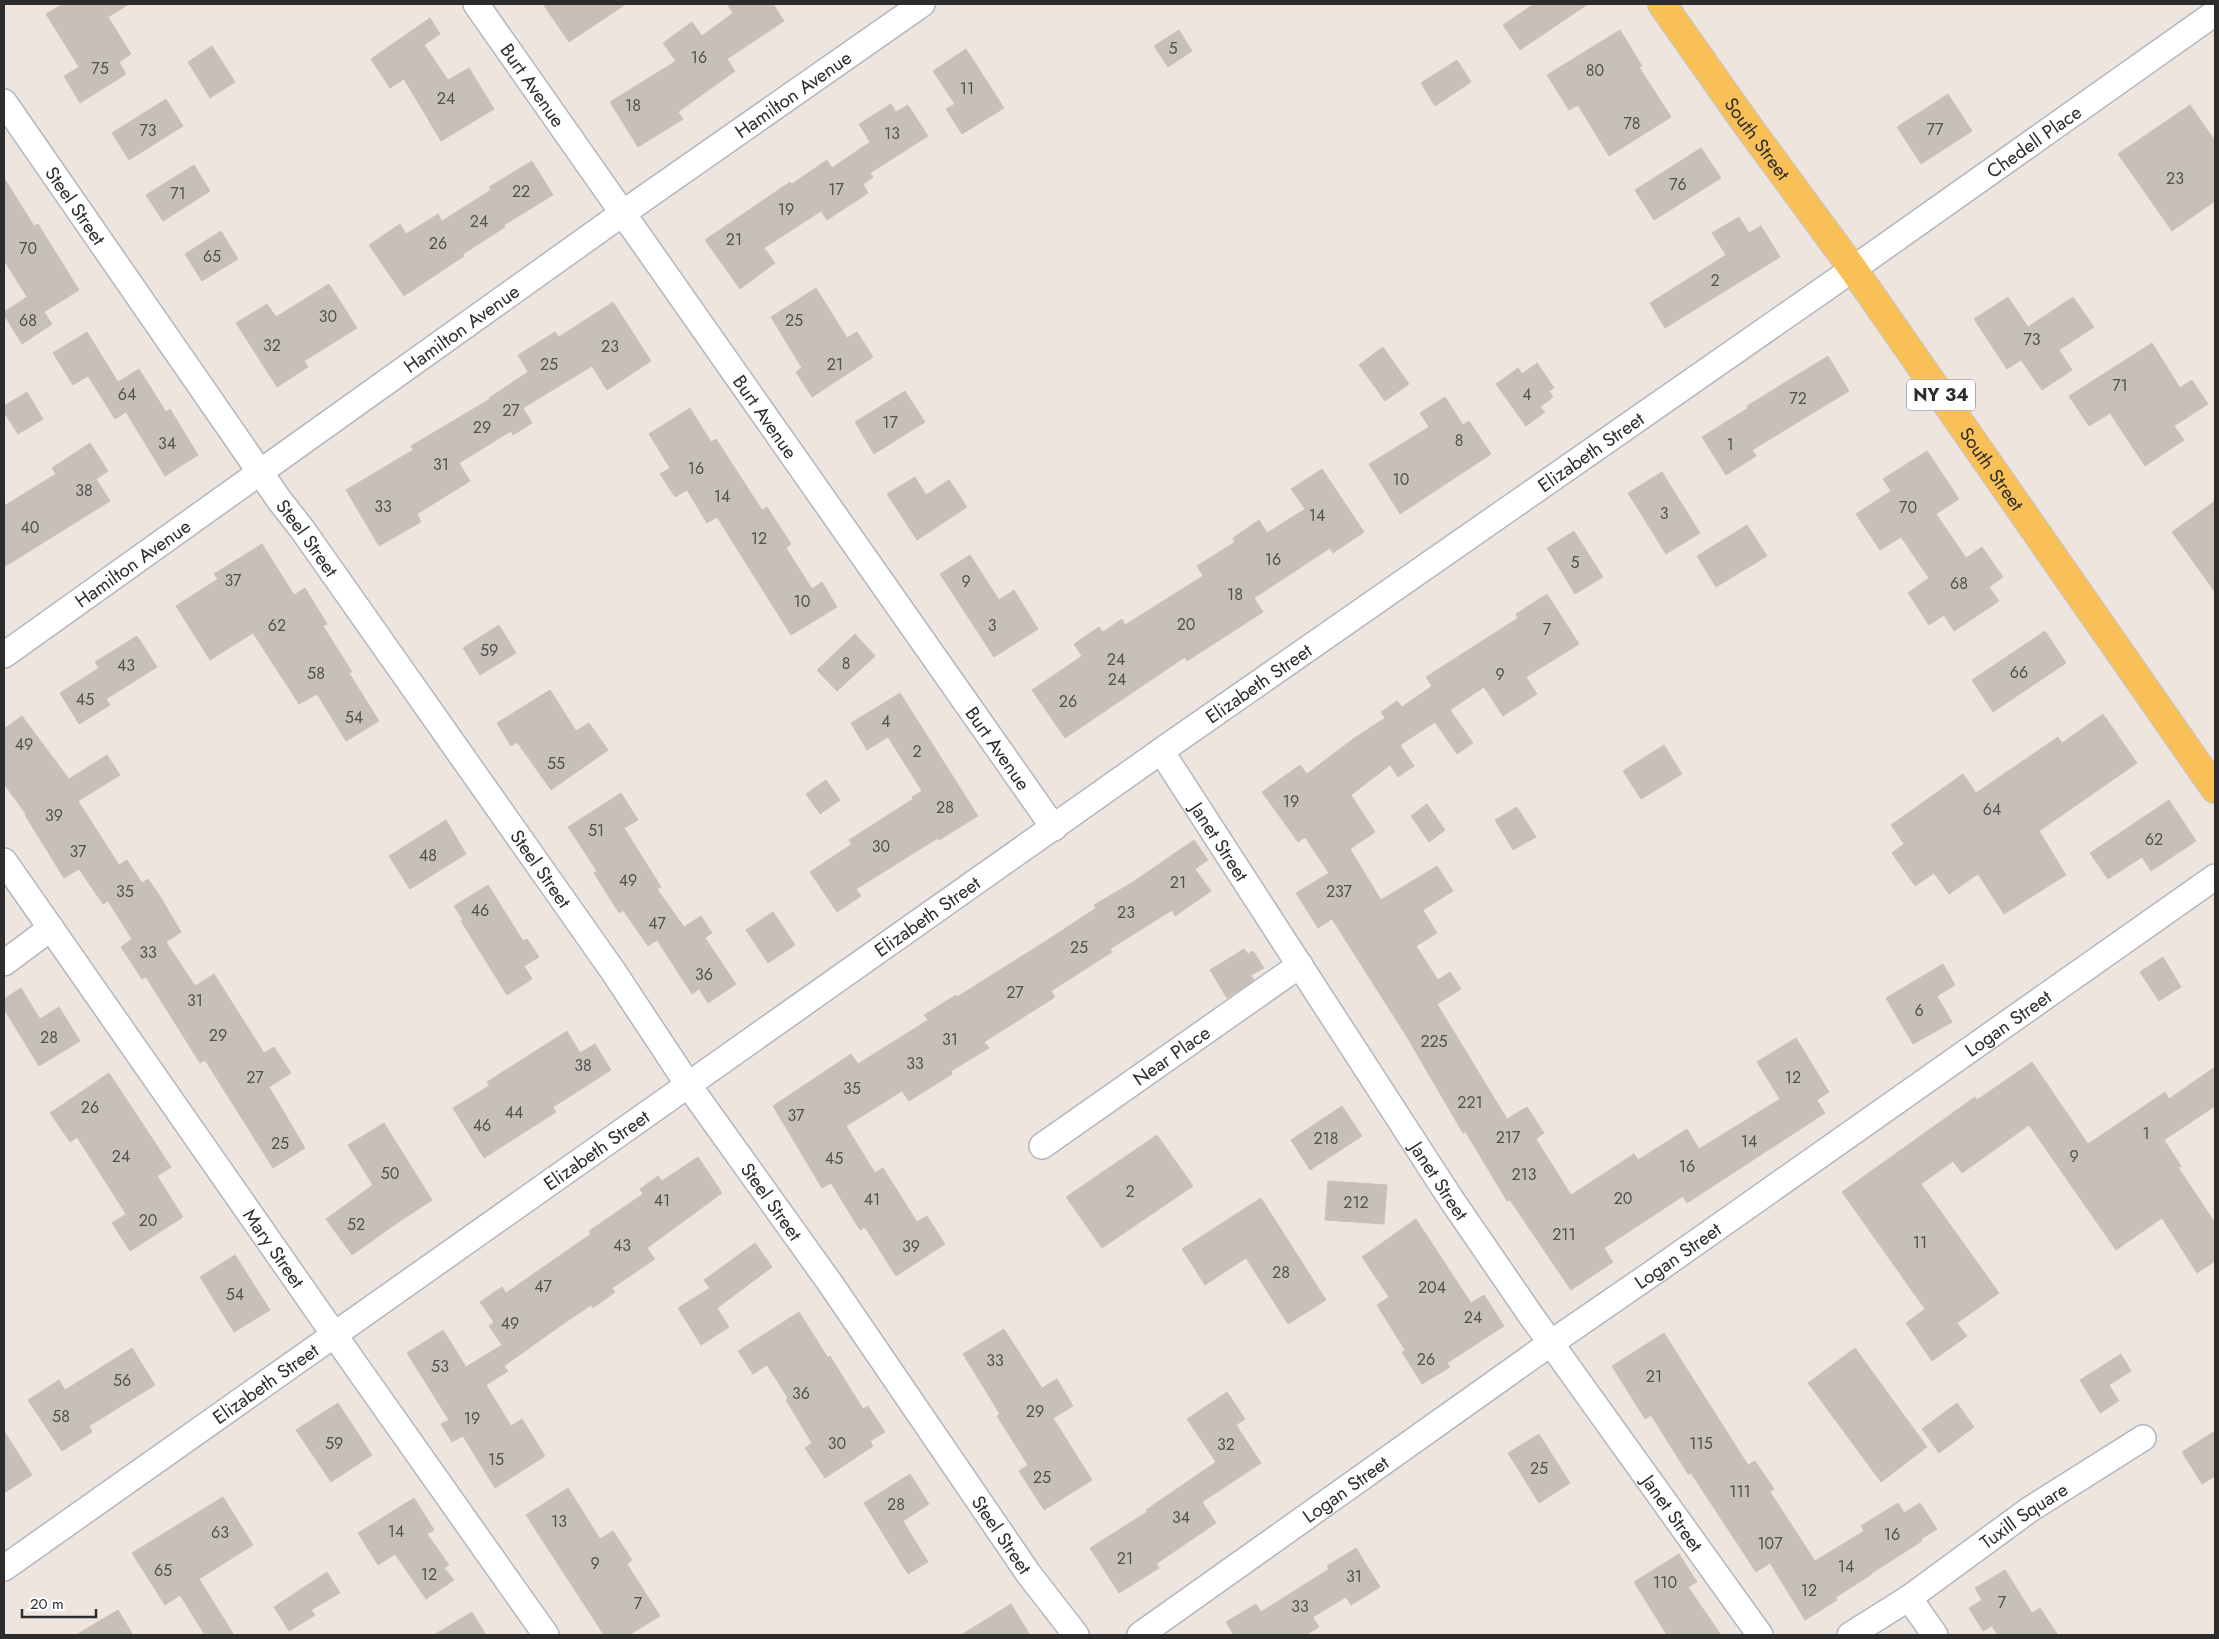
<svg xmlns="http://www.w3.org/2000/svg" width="2219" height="1639" font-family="Jost,sans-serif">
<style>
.building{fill:#c6c0b9;stroke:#cac1b7}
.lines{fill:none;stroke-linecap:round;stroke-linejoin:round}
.minor-casing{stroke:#b2b6c0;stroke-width:28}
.primary-casing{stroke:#c4c4c4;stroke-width:30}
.minor{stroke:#fff;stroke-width:25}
.primary{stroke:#f9c058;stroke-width:28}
.labels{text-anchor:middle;stroke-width:4.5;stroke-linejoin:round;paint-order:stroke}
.number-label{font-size:16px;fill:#52514f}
.shield{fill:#fff;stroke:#6b6b6b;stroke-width:1}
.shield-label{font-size:18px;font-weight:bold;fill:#2c2c2c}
.street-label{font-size:19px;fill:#2c2c2c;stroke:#fff}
</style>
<rect width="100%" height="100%" fill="#eee5de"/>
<path class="building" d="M63,4H129L108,17L131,54L119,62L126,74L80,103L64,76L79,67L46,14Z
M543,4H626L569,42Z
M727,4H773L784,21L727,59L735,71L678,112L683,119L638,147L610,102L676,61L663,43L692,22L702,36L733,13Z
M1534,4H1588L1520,50L1503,25Z
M430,18L440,34L424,45L448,80L469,68L494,109L441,141L404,79L390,88L371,59Z
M1179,30L1192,51L1168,67L1154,46Z
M1620,30L1642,66L1639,67L1671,117L1609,156L1578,105L1569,110L1547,75Z
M212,46L235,82L210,98L188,62Z
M966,49L1004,108L962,134L946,109L955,104L933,71Z
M1457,60L1471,82L1435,106L1421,83Z
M1948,94L1972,131L1921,164L1897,127Z
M166,99L183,126L129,160L112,133Z
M891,104L896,112L908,105L928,136L870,173L873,177L863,184L868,193L827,220L821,211L764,248L775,263L740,289L705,240L790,182L792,184L827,160L832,168L870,142L859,124Z
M2190,105L2215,141V201L2172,231L2118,154Z
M1701,148L1721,178L1654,220L1635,190Z
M532,161L553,195L504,225L505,227L463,254L464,256L404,296L369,245L400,224L406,234L438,214L442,221L491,190L489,187Z
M194,165L210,191L163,221L146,195Z
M4,178L34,226L38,224L79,290L44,312L52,324L22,344L4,315V312L27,297L4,260Z
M1739,217L1749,233L1761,226L1780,257L1665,328L1650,303L1726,255L1712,233Z
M221,231L238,259L202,281L185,254Z
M329,284L357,328L304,361L308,367L277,387L236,323L267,304L276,317Z
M816,288L847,338L857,332L873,357L812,397L796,372L802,368L771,317Z
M2008,297L2028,327L2073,297L2094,327L2059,350L2072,370L2042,390L2021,360L2007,369L1974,319Z
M613,302L651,361L607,390L592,366L523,408L532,423L513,435L511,431L459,463L470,481L417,514L421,522L379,546L346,490L413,450L411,446L490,399L489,398L528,372L518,355L555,332L559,337Z
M87,332L118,382L139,369L166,412L170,409L198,455L165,476L126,412L115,419L88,376L73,385L53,353Z
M2152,343L2180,388L2192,380L2208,404L2174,426L2184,440L2145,466L2110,413L2089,426L2069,396Z
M1383,347L1409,384L1385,401L1359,365Z
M1828,356L1849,391L1752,450L1756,456L1726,475L1702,437L1748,408L1747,406Z
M1537,363L1554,388L1549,391L1553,397L1540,407L1545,412L1526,426L1496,384L1518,368L1522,374Z
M905,391L925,422L874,454L855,422Z
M27,392L43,419L18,434L4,412V406Z
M1445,397L1463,425L1469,421L1491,454L1400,514L1369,464L1429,427L1420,413Z
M690,408L711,442L716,439L762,510L767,507L791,544L786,548L812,589L822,582L837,607L791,635L717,517L707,523L687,490L675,497L660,474L670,468L649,434Z
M90,443L108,471L96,479L110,501L4,567V506L56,474L52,468Z
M1927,451L1959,499L1936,514L1966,558L1982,547L2003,577L1989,587L1999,601L1954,631L1944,615L1929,625L1908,593L1929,578L1901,537L1880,550L1856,514L1891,491L1883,479Z
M1322,469L1364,532L1333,553L1330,548L1254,598L1263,612L1187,661L1185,657L1065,738L1032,690L1082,656L1074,644L1099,627L1103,632L1122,619L1125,625L1203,576L1197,566L1235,542L1233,538L1259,520L1267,533L1305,509L1291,489Z
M1662,472L1700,533L1666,554L1628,493Z
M915,477L926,495L949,480L967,507L917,540L887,494Z
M2215,501V592L2172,532Z
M1747,525L1767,556L1716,587L1697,556Z
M1574,531L1603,577L1575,594L1547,548Z
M262,544L294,595L305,588L327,624L323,626L352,672L349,673L379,721L346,741L317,694L299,704L253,633L210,660L176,606L218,579L214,574Z
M970,555L999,600L1014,590L1038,629L994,657L940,574Z
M1547,594L1579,644L1526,677L1537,694L1503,716L1484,687L1450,710L1473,743L1457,754L1435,722L1400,745L1414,766L1398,777L1390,765L1351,795L1375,832L1350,849L1381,900L1437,866L1453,891L1423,910L1437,933L1416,946L1438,980L1450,972L1461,989L1437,1004L1507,1119L1527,1107L1544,1133L1536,1139L1571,1195L1634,1154L1638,1160L1687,1129L1699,1149L1780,1099L1757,1062L1796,1038L1829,1092L1817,1100L1825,1113L1687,1203L1683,1196L1604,1248L1613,1262L1571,1290L1510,1200L1507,1201L1465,1131L1463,1133L1407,1037L1332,919L1318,928L1296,893L1329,873L1305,837L1298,842L1262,792L1300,765L1307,774L1353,739L1385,718L1381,712L1397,701L1402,707L1432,686L1426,677L1518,618L1516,614Z
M499,625L516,653L480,675L463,648Z
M2045,631L2066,663L1993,712L1972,680Z
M855,634L875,656L837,691L817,670Z
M137,636L157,667L106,699L110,705L79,724L60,693L99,668L95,662Z
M550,690L576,731L589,723L608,750L551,790L517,742L511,746L497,723Z
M900,693L978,816L939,840L938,838L856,889L861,896L837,912L810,872L852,844L849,840L913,799L912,797L922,791L888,737L867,750L851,723Z
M2103,714L2137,763L2039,831L2066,875L2004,914L1978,874L1949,894L1934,873L1915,886L1892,853L1904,844L1891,825L1963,774L1976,793L2058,737L2062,743Z
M22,716L69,779L107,755L120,775L78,801L119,865L127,860L142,883L148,879L161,898L181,932L166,942L195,986L214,974L264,1053L274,1047L291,1073L269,1087L305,1148L273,1168L205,1060L200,1063L146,977L142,979L121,947L132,939L108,901L103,904L79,869L64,878L25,815L26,814L4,784V729Z
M1664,745L1682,774L1641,799L1623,771Z
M826,780L840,800L820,814L806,794Z
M621,793L638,820L624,828L661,887L657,889L684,927L701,916L712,933L705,938L736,984L708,1003L699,989L692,994L657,940L648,946L623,910L619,913L594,873L597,871L568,827Z
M2169,800L2196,841L2151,871L2142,857L2108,879L2090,853Z
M1427,804L1445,830L1429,842L1411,816Z
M1517,807L1536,837L1513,850L1495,820Z
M446,820L466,854L410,889L389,856Z
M1194,840L1208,860L1195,869L1211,891L1175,916L1172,910L1110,949L1112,952L1051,991L1055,997L984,1042L989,1048L951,1071L952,1074L909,1101L902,1091L846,1126L875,1173L883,1168L917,1222L927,1216L945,1244L896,1276L865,1227L860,1230L831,1183L822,1188L773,1106L851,1054L858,1064L928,1020L924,1015L956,995L957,997L1046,941L1096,908L1094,905L1133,882Z
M488,885L523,941L527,939L539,957L524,966L532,979L507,995L461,921L463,920L454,906Z
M773,912L795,945L768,963L746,930Z
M1244,949L1248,954L1253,951L1264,968L1251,975L1254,980L1227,998L1210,970Z
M2163,957L2181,987L2159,1001L2140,972Z
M1943,964L1955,985L1937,996L1952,1022L1913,1044L1886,998Z
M21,988L40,1019L59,1007L80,1041L39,1066L4,1009V999Z
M567,1031L580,1053L595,1044L611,1070L553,1107L556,1112L484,1158L453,1108L489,1086L487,1082Z
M2032,1062L2088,1144L2165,1092L2169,1099L2215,1067V1106L2164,1140L2181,1166L2178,1167L2215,1223V1261L2197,1273L2162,1218L2116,1250L2029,1125L1962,1173L1953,1161L1921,1184L1999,1293L1957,1323L1967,1336L1932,1361L1906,1323L1925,1309L1842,1192L1975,1097L1977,1100Z
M109,1073L171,1167L157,1176L183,1217L130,1251L112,1223L126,1214L77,1137L70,1142L50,1113Z
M1342,1106L1362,1136L1310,1170L1291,1140Z
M384,1123L432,1200L397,1223L352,1255L326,1219L373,1185L348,1145Z
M1157,1135L1193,1186L1102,1248L1066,1197Z
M698,1157L722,1193L647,1248L655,1259L612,1288L615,1292L593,1308L591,1305L560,1326L504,1366L508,1371L486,1385L511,1426L522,1419L545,1456L495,1488L463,1436L452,1442L441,1424L449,1420L407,1353L443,1330L466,1367L502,1345L489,1326L494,1322L480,1302L502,1287L506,1293L591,1234L589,1231L643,1194L640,1189L658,1176L662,1181Z
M1328,1181L1387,1185L1384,1224L1325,1220Z
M1261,1198L1326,1300L1288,1324L1246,1258L1205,1285L1182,1249Z
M1416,1219L1471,1303L1484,1295L1504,1326L1447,1363L1450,1367L1422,1384L1402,1352L1405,1350L1377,1305L1389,1297L1362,1257Z
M755,1243L772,1267L717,1308L729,1327L701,1345L678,1308L710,1288L704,1280Z
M235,1255L270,1310L234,1332L200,1277Z
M799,1312L828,1358L830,1356L863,1409L868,1406L885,1432L870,1441L873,1446L825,1478L805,1448L812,1443L786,1400L788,1398L767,1365L753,1374L738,1351Z
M1004,1329L1042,1388L1057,1379L1073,1406L1053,1418L1092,1480L1044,1510L1019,1471L1028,1465L997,1416L1000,1414L963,1354Z
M1664,1333L1748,1465L1755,1461L1774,1489L1770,1492L1815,1561L1864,1531L1861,1526L1898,1503L1904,1513L1920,1503L1937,1529L1921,1539L1922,1541L1872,1573V1574L1836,1597L1837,1600L1805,1620L1770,1563L1756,1572L1691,1473L1688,1474L1651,1415L1645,1419L1612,1366Z
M132,1348L155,1385L89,1426L92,1432L62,1451L28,1400L59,1380L65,1390Z
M1855,1348L1927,1447L1881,1482L1808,1383Z
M2121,1354L2131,1371L2109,1385L2119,1401L2100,1413L2080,1380Z
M1227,1392L1245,1419L1236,1425L1261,1463L1202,1502L1216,1523L1156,1564L1159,1568L1119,1593L1090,1548L1147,1512L1146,1510L1216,1462L1187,1419Z
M338,1403L372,1455L331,1482L296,1430Z
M1957,1403L1974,1427L1939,1453L1922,1429Z
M4,1431L32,1475L4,1493Z
M2215,1431V1476L2202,1484L2182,1452Z
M1539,1434L1570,1483L1539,1503L1508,1453Z
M910,1474L929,1504L903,1521L928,1562L908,1574L864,1503Z
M568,1488L600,1539L613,1531L632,1560L627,1564L660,1616L629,1635H604L526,1515Z
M223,1497L253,1545L199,1579L234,1635H205L180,1595L165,1605L132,1553Z
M414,1498L434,1530L427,1534L449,1565L444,1568L454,1580L426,1599L395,1554L378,1565L358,1533Z
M1356,1548L1380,1587L1351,1605L1346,1597L1313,1617L1319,1627L1306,1635H1234L1226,1622L1256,1604L1261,1612L1329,1569L1327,1566Z
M1679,1554L1697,1582L1688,1587L1721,1635H1667L1634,1582Z
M2005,1570L2032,1613L2040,1608L2058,1635H1998L1992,1626L1983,1631L1969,1608L1982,1600L1975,1588Z
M327,1572L340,1593L311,1610L315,1615L289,1631L274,1607Z
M1011,1604L1030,1635H961Z
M118,1610L133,1635H76Z
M472,1612L486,1635H434Z"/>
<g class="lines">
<g class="minor-casing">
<g id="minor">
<path id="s1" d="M476,4L1054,828"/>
<path id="s2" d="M4,102L280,501L302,529L613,971L689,1086L830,1283L1028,1573L1076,1635"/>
<path id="s3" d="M4,655L623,213L922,4"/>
<path id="s4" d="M1161,751L1451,1199L1532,1317L1760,1635"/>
<path id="s5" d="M4,861L354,1363L546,1635"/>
<path d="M4,963L51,928"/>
<path id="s6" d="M1042,1146L1300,965"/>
<path id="s7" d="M4,1568L1161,751L1853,269L2215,13"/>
<path d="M1909,1598L1935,1635"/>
<path id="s8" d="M1140,1635L1551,1343L1657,1270L2215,877"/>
<path id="s9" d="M1850,1635L1909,1598L2029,1510L2143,1438"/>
</g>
</g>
<g class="primary-casing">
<g id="primary">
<path id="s10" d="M1662,4L1745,122L1853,269L2215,789"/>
</g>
</g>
<use href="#minor" class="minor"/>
<use href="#primary" class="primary"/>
</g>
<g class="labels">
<g class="number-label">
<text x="1173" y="54">5</text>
<text x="699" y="63">16</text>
<text x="100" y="74">75</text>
<text x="1595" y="76">80</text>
<text x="967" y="94">11</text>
<text x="446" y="104">24</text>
<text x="633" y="111">18</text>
<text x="1632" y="129">78</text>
<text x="1935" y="135">77</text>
<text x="148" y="136">73</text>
<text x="892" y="139">13</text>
<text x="2175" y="184">23</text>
<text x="1678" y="190">76</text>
<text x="836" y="195">17</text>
<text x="521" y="197">22</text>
<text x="178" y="199">71</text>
<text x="786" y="215">19</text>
<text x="479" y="227">24</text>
<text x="734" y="245">21</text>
<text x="438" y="249">26</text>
<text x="28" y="254">70</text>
<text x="212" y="262">65</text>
<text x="1715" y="286">2</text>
<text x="328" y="322">30</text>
<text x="28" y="326">68</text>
<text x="794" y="326">25</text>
<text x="2032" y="345">73</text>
<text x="272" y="351">32</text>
<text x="610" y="352">23</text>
<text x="549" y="370">25</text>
<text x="835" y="370">21</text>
<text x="2120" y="391">71</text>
<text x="127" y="400">64</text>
<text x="1527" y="400">4</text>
<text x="1798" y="404">72</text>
<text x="511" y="416">27</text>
<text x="890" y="428">17</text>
<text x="482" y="433">29</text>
<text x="1459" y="446">8</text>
<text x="167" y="449">34</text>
<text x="1730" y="450">1</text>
<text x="441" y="470">31</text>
<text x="696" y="474">16</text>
<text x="1401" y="485">10</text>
<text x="84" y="496">38</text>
<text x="722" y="502">14</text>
<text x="383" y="512">33</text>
<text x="1908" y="513">70</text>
<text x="1664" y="519">3</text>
<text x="1317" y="521">14</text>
<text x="30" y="533">40</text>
<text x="759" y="544">12</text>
<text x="1273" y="565">16</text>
<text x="1575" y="568">5</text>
<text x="233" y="586">37</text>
<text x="966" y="587">9</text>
<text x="1959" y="589">68</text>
<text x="1235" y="600">18</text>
<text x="802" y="607">10</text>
<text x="1186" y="630">20</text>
<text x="277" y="631">62</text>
<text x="992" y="631">3</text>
<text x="1547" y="635">7</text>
<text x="489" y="656">59</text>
<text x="1116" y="665">24</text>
<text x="846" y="669">8</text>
<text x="126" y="671">43</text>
<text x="2019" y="678">66</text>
<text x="316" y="679">58</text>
<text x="1500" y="680">9</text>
<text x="1117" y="685">24</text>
<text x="85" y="705">45</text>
<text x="1068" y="707">26</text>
<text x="354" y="723">54</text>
<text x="886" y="727">4</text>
<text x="24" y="750">49</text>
<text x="917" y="757">2</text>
<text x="556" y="769">55</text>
<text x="1291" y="807">19</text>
<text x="945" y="813">28</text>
<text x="1992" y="815">64</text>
<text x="54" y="821">39</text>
<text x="596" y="836">51</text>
<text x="2154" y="845">62</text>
<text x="881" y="852">30</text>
<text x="78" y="857">37</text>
<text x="428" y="861">48</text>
<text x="628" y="886">49</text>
<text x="1178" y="888">21</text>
<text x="125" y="897">35</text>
<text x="1339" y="897">237</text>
<text x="480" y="916">46</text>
<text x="1126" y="918">23</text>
<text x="657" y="929">47</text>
<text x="1079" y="953">25</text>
<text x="148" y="958">33</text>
<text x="704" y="980">36</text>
<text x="1015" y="998">27</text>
<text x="195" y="1006">31</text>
<text x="1919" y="1016">6</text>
<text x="218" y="1041">29</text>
<text x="49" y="1043">28</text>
<text x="950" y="1045">31</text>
<text x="1434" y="1047">225</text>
<text x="915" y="1069">33</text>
<text x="583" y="1071">38</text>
<text x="255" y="1083">27</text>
<text x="1793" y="1083">12</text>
<text x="852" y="1094">35</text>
<text x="1470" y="1108">221</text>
<text x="90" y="1113">26</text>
<text x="514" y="1118">44</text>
<text x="796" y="1121">37</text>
<text x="482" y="1131">46</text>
<text x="2146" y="1139">1</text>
<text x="1508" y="1143">217</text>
<text x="1326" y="1144">218</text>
<text x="1749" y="1147">14</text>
<text x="280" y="1149">25</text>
<text x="121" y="1162">24</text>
<text x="2074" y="1162">9</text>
<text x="834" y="1164">45</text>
<text x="1687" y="1172">16</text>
<text x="390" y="1179">50</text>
<text x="1524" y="1180">213</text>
<text x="1130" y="1197">2</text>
<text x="1623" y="1204">20</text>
<text x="872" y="1205">41</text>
<text x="662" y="1206">41</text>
<text x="1356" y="1208">212</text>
<text x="148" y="1226">20</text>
<text x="356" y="1230">52</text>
<text x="1564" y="1240">211</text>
<text x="1920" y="1248">11</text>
<text x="622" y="1251">43</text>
<text x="911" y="1252">39</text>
<text x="1281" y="1278">28</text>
<text x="543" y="1292">47</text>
<text x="1432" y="1293">204</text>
<text x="235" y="1300">54</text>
<text x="1473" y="1323">24</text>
<text x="510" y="1329">49</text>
<text x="1426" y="1365">26</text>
<text x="995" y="1366">33</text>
<text x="440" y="1372">53</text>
<text x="1654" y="1382">21</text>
<text x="122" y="1386">56</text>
<text x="801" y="1399">36</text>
<text x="1035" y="1417">29</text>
<text x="61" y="1422">58</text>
<text x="472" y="1424">19</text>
<text x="334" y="1449">59</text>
<text x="837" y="1449">30</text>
<text x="1701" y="1449">115</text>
<text x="1226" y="1450">32</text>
<text x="496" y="1465">15</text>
<text x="1539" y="1474">25</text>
<text x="1042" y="1483">25</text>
<text x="1740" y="1497">111</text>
<text x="896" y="1510">28</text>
<text x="1181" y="1523">34</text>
<text x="559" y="1527">13</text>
<text x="396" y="1537">14</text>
<text x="220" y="1538">63</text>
<text x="1892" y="1540">16</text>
<text x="1770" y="1549">107</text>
<text x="1125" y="1564">21</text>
<text x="595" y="1569">9</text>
<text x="1846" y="1572">14</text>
<text x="163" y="1576">65</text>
<text x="429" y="1580">12</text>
<text x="1354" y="1582">31</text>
<text x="1665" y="1588">110</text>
<text x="1809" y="1596">12</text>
<text x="2002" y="1608">7</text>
<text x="638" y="1609">7</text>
<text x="1300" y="1612">33</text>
</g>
<rect class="shield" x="1907" y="379.5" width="68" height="31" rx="4"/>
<g class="shield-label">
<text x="1941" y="401">NY 34</text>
</g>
<g class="street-label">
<text dy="7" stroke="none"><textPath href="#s1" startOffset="99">Burt Avenue</textPath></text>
<text dy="7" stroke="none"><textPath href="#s3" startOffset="968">Hamilton Avenue</textPath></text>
<text dy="7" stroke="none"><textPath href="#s10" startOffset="165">South Street</textPath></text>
<text dy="7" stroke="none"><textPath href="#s7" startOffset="2481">Chedell Place</textPath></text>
<text dy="7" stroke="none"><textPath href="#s2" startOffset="126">Steel Street</textPath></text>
<text dy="7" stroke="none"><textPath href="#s3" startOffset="562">Hamilton Avenue</textPath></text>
<text dy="7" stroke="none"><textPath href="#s1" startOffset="504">Burt Avenue</textPath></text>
<text dy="7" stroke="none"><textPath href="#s7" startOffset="1940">Elizabeth Street</textPath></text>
<text dy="7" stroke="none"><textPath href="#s10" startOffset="570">South Street</textPath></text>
<text dy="7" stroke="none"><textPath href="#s2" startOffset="531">Steel Street</textPath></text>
<text dy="7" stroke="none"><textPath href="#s3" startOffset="158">Hamilton Avenue</textPath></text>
<text dy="7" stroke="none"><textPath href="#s7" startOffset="1535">Elizabeth Street</textPath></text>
<text dy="7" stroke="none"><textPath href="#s1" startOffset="909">Burt Avenue</textPath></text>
<text dy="7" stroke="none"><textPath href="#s4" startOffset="108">Janet Street</textPath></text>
<text dy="7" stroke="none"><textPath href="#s2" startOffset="936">Steel Street</textPath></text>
<text dy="7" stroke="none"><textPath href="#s7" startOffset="1130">Elizabeth Street</textPath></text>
<text dy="7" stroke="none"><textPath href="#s8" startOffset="1062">Logan Street</textPath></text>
<text dy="7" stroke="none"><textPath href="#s6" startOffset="158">Near Place</textPath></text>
<text dy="7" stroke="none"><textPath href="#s7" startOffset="725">Elizabeth Street</textPath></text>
<text dy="7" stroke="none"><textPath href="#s4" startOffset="512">Janet Street</textPath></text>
<text dy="7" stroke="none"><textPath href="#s2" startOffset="1341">Steel Street</textPath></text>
<text dy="7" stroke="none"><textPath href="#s5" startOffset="472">Mary Street</textPath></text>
<text dy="7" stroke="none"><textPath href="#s8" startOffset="658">Logan Street</textPath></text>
<text dy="7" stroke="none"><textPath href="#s7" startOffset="320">Elizabeth Street</textPath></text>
<text dy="7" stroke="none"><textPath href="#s8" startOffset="252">Logan Street</textPath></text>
<text dy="7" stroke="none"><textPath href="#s4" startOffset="918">Janet Street</textPath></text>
<text dy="7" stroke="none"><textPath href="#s9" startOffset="211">Tuxill Square</textPath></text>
<text dy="7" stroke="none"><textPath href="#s2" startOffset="1746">Steel Street</textPath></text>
</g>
</g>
<rect width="2219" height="1639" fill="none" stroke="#2c2c2c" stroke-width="10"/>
<path d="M22 1609v8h74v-8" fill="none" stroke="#2c2c2c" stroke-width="2.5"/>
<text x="30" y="1609" font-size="15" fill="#2c2c2c" stroke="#ffffff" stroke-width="4" paint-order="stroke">20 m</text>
</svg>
